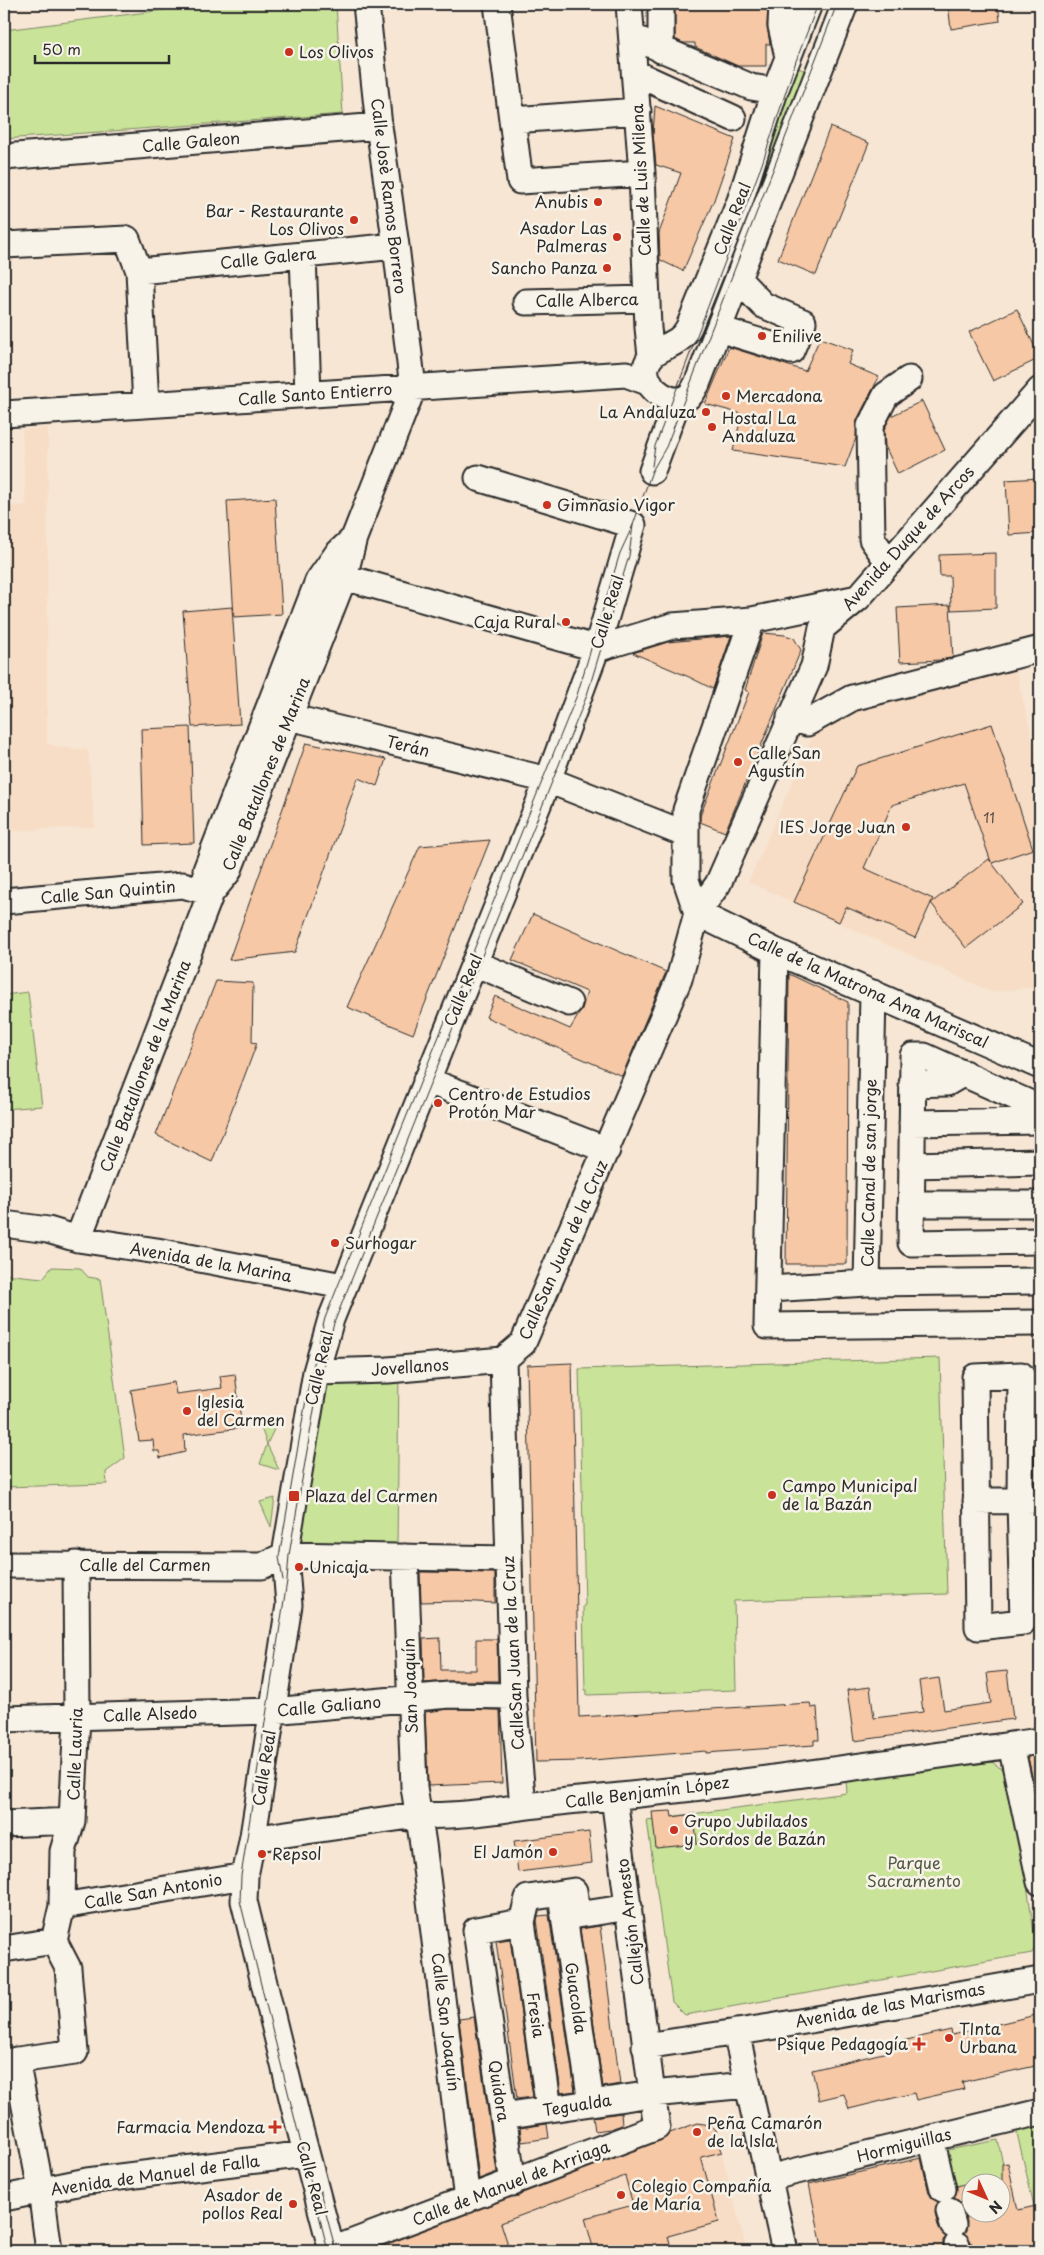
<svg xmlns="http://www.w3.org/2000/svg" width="1044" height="2255" font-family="'Playpen Sans',sans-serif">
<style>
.built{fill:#f7ddc6}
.green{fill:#c9e399;stroke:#7a8762}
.building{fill:#f6c8a5;stroke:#2b2b2b;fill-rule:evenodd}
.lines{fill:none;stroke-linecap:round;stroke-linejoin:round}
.minor-casing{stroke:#2b2b2b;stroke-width:29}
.minor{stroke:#f7f3e8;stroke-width:25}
.tram{stroke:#2b2b2b;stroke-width:1}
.poi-dot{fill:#c8321e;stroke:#f7f3e8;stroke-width:2}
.labels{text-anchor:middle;stroke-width:5;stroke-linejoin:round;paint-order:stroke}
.number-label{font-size:14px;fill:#5e524a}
.poi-label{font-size:16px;fill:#2b2b2b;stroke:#f7f3e8;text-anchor:start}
.street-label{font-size:16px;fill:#2b2b2b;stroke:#f7f3e8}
.park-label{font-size:16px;fill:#525946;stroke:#f7f3e8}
</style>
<rect width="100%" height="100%" fill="#f7e6d4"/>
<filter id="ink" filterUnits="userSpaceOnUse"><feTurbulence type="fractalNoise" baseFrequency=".02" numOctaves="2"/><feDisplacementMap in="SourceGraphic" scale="10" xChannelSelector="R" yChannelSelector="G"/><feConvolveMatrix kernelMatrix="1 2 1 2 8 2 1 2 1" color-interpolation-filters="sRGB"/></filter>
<g filter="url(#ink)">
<path class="built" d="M48,427L47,743L57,747L88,750L95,827L4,831V506L26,505L22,430Z
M1015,666L1040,772V982L1033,987L992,992L748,882L819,722Z
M697,2123L711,2125L716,2130L747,2251H363Z"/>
<path class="green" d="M211,4H336L343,114L4,139V30Z
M790,65L814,74L715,331L695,324Z
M28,992L42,1106L4,1109V995Z
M52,1267L80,1268L88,1277L100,1279L125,1458L106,1472L107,1484L4,1487V1274L43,1278Z
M940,1358L947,1594L734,1601L736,1690L587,1695V1690H585L583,1606L585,1605L579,1369Z
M399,1370L397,1550L296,1552L322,1376Z
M258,1420L278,1421L267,1444L279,1470L260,1464L267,1444Z
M275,1498L271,1527L260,1502Z
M992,1762L1011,1776L1036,1946L1032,1953L685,2015L672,2002L647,1820L847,1793L846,1780Z
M1040,2123V2208L1035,2210L1016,2129Z
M998,2140L1007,2185L1002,2186V2182H972L971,2192L946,2197L938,2152Z"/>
<path class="building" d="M675,4H768L767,26L770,44H766V66H738L695,47V43H683L675,39Z
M948,4H998L1000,21L951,29Z
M655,106L735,139L714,200L683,271L660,260L659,233L681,173L656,165L653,134Z
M830,127L869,143L816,275L778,259Z
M1017,309L1040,358L993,381L969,332Z
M820,338L853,350L848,364L879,377L857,420L856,438L845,467L733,451L742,414L705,404L729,347L805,371Z
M922,401L945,450L898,474L885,446L884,429L891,416Z
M1040,478V533L1009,535L1006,480Z
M275,498L282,614L234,617L227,501Z
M996,553V608L951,610L950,576H940L939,555Z
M950,605L953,657L941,660L900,662L897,608Z
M232,607L240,724L192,727L183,611Z
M763,633L785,635L794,638L801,650L725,832L700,822V816L749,692L745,690Z
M731,636L713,689L689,677L633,653L668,642Z
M992,724L1033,849L992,863L1023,904L966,948L931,903L915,938L846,907L839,922L794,902L857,766ZM964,783L991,862L989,859L931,903L933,899L864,868L892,805Z
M190,727L194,843L144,845L141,729Z
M306,743L386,759L377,786L358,778L295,952L229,960Z
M490,840L413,1034L347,1007L420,846Z
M533,914L666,972L622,1076L486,1017L495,996L570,1029L582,1009L587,992L512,960Z
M789,974L848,1002L847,1264H786Z
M216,981L253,983L252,1042L257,1043L212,1162L156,1135Z
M572,1363L579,1717L810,1703L811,1708L817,1707L819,1740H814V1745L706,1753V1751L580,1761L536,1762L527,1365Z
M235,1374L242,1428L184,1435L185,1452L160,1458L159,1451H154L153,1440L139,1441L131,1390L174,1382L176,1394L222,1388L220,1376Z
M420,1572L495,1573V1603L458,1601L421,1602Z
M440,1638L441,1670H476V1639H497L498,1681H449L424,1683L423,1639Z
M1007,1671L1013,1719L854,1741L847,1690L870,1687L874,1718L923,1712L919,1681L939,1678L944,1710L991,1703L987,1673Z
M450,1709L500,1710L502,1783L428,1786L425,1712Z
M1040,1755V1805H1038L1028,1757Z
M671,1811L672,1817L694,1814L697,1844L656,1848L652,1812Z
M589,1832L592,1863L518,1872L514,1841Z
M549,1915L575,2091L561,2093L537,1920L538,1916Z
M600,1926L620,2084L603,2087L580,1929Z
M510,1939L533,2097L517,2099L496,1941Z
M1040,2014V2065L962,2082L964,2089L916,2100L914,2093L849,2109L844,2094L819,2100L812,2070L904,2048L902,2041L951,2030L952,2035Z
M474,2017L497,2172L479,2179L459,2019Z
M621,2113L622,2125L610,2129L595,2131L593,2117Z
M697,2123L711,2125L716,2130L722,2152L701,2157L719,2222L668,2236L672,2251H594L585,2218L633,2205L625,2176L501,2223L510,2251H369L662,2140L670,2133Z
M547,2124L549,2138L522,2142L520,2128Z
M921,2158L929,2193L932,2198L938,2202L935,2214L939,2229L946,2237L943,2240V2251H823L809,2184Z
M1008,2163L1018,2210L1040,2205V2249L1033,2251H972L971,2242L964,2233L967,2222L963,2207L959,2201L954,2198L957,2186L972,2182V2212H1002V2164Z"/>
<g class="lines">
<g class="minor-casing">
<path id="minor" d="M497,4L520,181L642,173
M629,4L642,173L648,328L651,356
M661,4V50
M782,4L781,26L788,57
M809,4L775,91L740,201L689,327C678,350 651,344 646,367C642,388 675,411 691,394C693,392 695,387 697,384L845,4
M633,37L751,87L775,91
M635,73L733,118
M513,120L638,111
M4,157L379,126
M4,245L127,239L139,271L396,246
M303,255L308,394
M139,271L146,405
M526,302L647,299
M719,329L791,351L803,322L763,305L738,279
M4,414L626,374L650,383
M652,471L678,400
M354,538L337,554L318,581L206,870L211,893L228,872L344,577L354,538L413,388L396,246L379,126L366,4
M889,563L872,539L870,426L886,395L909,379
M328,578L344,577L592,647H603L672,626L752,620L853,599
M273,712L289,717L548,780L685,834
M790,717L807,723L852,698L1040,649
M4,901L183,885L211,893L78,1239
M697,913L775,951L1040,1066
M697,913L686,880V810L752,620
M775,951L767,1326L1040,1323
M474,963L569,1003
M426,1080L607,1150
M912,1084L947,1083L964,1073
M1040,1108L924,1056H913L911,1243L1040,1241
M912,1123L1040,1121
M911,1165L1040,1162
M911,1204H1040
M4,1224L48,1230L78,1239L157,1251L343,1286
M867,1283L1040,1281
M769,1289L867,1283L873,993
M316,1372L388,1370L503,1360
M1021,1375L1020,1500L1023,1622L978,1627L975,1377Z
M976,1501L1040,1500
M405,1557L414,1787L423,1844L467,2200
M4,1565L262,1566L285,1555L508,1559
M4,1719L272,1711L449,1695L513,1696
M1011,1745L1040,1882
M614,1797L652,2094L747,2085
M523,1806L513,1696L503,1360L523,1343L679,979L697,913L718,884L814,666L822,628L858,598L1040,390
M4,1824L72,1821
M253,1836L265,1837L417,1815C466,1818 519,1806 568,1801C726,1787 883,1763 1040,1741
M561,1895L591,2103
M62,1906L245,1876
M522,1922L549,2109
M54,1941L62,1906L63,1851L72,1821L77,1716L76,1564
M4,1949L54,1941
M736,2032L785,2251
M645,2046L770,2027L1040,1980
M16,2060L41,2190L49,2251
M4,2062L75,2052L68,1968L54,1941
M931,2138L943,2189
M768,2178L1040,2112
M513,2183L476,1930L522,1922L528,1898L574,1891L578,1915L629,1907
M4,2198L87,2181L306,2154
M949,2211L953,2225
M957,2245L958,2251
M332,2250L657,2127L652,2094L503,2116
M332,2251L296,2114L244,1901L245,1876L253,1836L289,1605L285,1555L316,1372L331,1319L548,780L597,647L633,525L478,478"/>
</g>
<use href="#minor" class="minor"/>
<path class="tram" d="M652,466L655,446L762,164L796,61L818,4
M283,1580L279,1557L308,1388L325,1318L577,695L620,553L633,525L652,471L666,447L837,4
M318,2184L336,2251
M328,2251L240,1901L241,1876L287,1581L289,1555L318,1387L334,1323L587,695L629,556L633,525"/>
</g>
</g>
<g class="poi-dot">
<circle cx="289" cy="52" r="5"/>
<circle cx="598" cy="202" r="5"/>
<circle cx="354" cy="220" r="5"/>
<circle cx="617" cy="237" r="5"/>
<circle cx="607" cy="268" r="5"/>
<circle cx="762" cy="336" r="5"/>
<circle cx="726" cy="396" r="5"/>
<circle cx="706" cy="412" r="5"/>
<circle cx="712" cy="427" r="5"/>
<circle cx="547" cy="505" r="5"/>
<circle cx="566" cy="622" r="5"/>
<circle cx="738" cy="762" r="5"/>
<circle cx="906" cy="827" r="5"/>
<circle cx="438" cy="1103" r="5"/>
<circle cx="335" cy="1243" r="5"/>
<circle cx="187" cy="1411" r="5"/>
<circle cx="772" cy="1495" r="5"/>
<rect x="288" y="1490" width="12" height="12" rx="2.5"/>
<circle cx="299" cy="1567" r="5"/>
<circle cx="674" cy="1830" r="5"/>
<circle cx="553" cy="1852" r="5"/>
<circle cx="262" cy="1854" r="5"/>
<circle cx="949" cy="2038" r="5"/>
<path d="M916.5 2036.5h5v5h5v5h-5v5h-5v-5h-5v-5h5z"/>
<path d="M272.5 2119.5h5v5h5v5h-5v5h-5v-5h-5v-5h5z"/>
<circle cx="697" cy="2132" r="5"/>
<circle cx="621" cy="2195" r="5"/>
<circle cx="293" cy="2204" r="5"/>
</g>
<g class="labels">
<g class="number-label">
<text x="989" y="823">11</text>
</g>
<g class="poi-label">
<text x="299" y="58">Los Olivos</text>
<text x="588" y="208" text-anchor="end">Anubis</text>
<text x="344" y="217" text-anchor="end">Bar - Restaurante<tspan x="344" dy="18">Los Olivos</tspan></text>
<text x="607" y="234" text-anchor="end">Asador Las<tspan x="607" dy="18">Palmeras</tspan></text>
<text x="597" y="274" text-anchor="end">Sancho Panza</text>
<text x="772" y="342">Enilive</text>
<text x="736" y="402">Mercadona</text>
<text x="696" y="418" text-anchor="end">La Andaluza</text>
<text x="722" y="424">Hostal La<tspan x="722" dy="18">Andaluza</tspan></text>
<text x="557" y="511">Gimnasio Vigor</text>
<text x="556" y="628" text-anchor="end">Caja Rural</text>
<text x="748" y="759">Calle San<tspan x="748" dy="18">Agustín</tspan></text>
<text x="896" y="833" text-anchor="end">IES Jorge Juan</text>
<text x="448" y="1100">Centro de Estudios<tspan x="448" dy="18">Protón Mar</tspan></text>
<text x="345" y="1249">Surhogar</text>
<text x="197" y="1408">Iglesia<tspan x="197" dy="18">del Carmen</tspan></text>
<text x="782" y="1492">Campo Municipal<tspan x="782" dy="18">de la Bazán</tspan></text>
<text x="305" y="1502">Plaza del Carmen</text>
<text x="309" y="1573">Unicaja</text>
<text x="684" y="1827">Grupo Jubilados<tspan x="684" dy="18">y Sordos de Bazán</tspan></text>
<text x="543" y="1858" text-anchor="end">El Jamón</text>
<text x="272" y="1860">Repsol</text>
<text x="959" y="2035">TInta<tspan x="959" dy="18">Urbana</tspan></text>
<text x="908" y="2050" text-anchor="end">Psique Pedagogía</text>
<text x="707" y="2129">Peña Camarón<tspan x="707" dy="18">de la Isla</tspan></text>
<text x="265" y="2133" text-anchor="end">Farmacia Mendoza</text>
<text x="631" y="2192">Colegio Compañía<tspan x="631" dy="18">de María</tspan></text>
<text x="283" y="2201" text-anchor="end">Asador de<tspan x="283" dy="18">pollos Real</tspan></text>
</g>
<g class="street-label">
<text transform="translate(191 142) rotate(-5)" y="6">Calle Galeon</text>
<text transform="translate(641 180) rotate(-93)" y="6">Calle de Luis Milena</text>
<text transform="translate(389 196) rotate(83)" y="6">Calle Josè Ramos Borrero</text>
<text transform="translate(732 219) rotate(-69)" y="6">Calle Real</text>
<text transform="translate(268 258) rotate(-6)" y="6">Calle Galera</text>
<text transform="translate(587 300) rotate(-1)" y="6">Calle Alberca</text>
<text transform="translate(315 394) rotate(-4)" y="6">Calle Santo Entierro</text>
<text transform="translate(908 538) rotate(-48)" y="6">Avenida Duque de Arcos</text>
<text transform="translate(607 612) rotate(-73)" y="6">Calle Real</text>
<text transform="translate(408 746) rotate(14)" y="6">Terán</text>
<text transform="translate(266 774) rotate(-68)" y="6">Calle Batallones de Marina</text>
<text transform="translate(108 892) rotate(-5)" y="6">Calle San Quintin</text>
<text transform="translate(463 990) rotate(-68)" y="6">Calle Real</text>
<text transform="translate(868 990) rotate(24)" y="6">Calle de la Matrona Ana Mariscal</text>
<text transform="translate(145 1066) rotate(-69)" y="6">Calle Batallones de la Marina</text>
<text transform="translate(869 1173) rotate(-89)" y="6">Calle Canal de san jorge</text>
<text transform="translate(563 1250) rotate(-66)" y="6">CalleSan Juan de la Cruz</text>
<text transform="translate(211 1262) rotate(10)" y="6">Avenida de la Marina</text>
<text transform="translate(410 1367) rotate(-4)" y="6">Jovellanos</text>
<text transform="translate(319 1368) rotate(-77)" y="6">Calle Real</text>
<text x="145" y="1571">Calle del Carmen</text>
<text transform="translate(513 1653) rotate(-93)" y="6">CalleSan Juan de la Cruz</text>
<text transform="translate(410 1686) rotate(-92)" y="6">San Joaquín</text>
<text transform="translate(329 1706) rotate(-5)" y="6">Calle Galiano</text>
<text transform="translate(150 1714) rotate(-2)" y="6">Calle Alsedo</text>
<text transform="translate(75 1754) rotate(-88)" y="6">Calle Lauria</text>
<text transform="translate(264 1768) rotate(-81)" y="6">Calle Real</text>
<text transform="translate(647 1792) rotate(-7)" y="6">Calle Benjamín López</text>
<text transform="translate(153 1891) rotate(-10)" y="6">Calle San Antonio</text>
<text transform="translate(630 1922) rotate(-97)" y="6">Callejón Arnesto</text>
<text transform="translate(576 1998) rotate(82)" y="6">Guacolda</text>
<text transform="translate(890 2005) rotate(-10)" y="6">Avenida de las Marismas</text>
<text transform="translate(536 2015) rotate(82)" y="6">Fresia</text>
<text transform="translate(446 2022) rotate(83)" y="6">Calle San Joaquín</text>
<text transform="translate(499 2091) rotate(81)" y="6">Quidora</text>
<text transform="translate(577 2105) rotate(-9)" y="6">Tegualda</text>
<text transform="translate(904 2145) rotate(-14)" y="6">Hormiguillas</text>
<text transform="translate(155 2175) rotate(-8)" y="6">Avenida de Manuel de Falla</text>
<text transform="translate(312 2178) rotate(75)" y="6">Calle Real</text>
<text transform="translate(511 2183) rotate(-21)" y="6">Calle de Manuel de Arriaga</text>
</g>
<g class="park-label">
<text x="914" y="1869">Parque<tspan x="914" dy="18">Sacramento</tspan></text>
</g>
</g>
<rect width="1044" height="2255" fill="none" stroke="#f7f3e8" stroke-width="20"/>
<rect x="10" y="10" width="1024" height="2235" fill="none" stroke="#2b2b2b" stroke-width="2" filter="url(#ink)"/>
<g transform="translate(986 2198) rotate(134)"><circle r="24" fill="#f7f3e8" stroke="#a5a39c"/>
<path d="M0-4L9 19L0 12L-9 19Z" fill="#c8321e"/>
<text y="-8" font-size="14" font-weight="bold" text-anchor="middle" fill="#2b2b2b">N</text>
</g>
<path d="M35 55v8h134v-8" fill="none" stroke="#2b2b2b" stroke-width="2.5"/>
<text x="42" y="55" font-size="15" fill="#2b2b2b" stroke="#f7f3e8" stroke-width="4" paint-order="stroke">50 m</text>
</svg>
